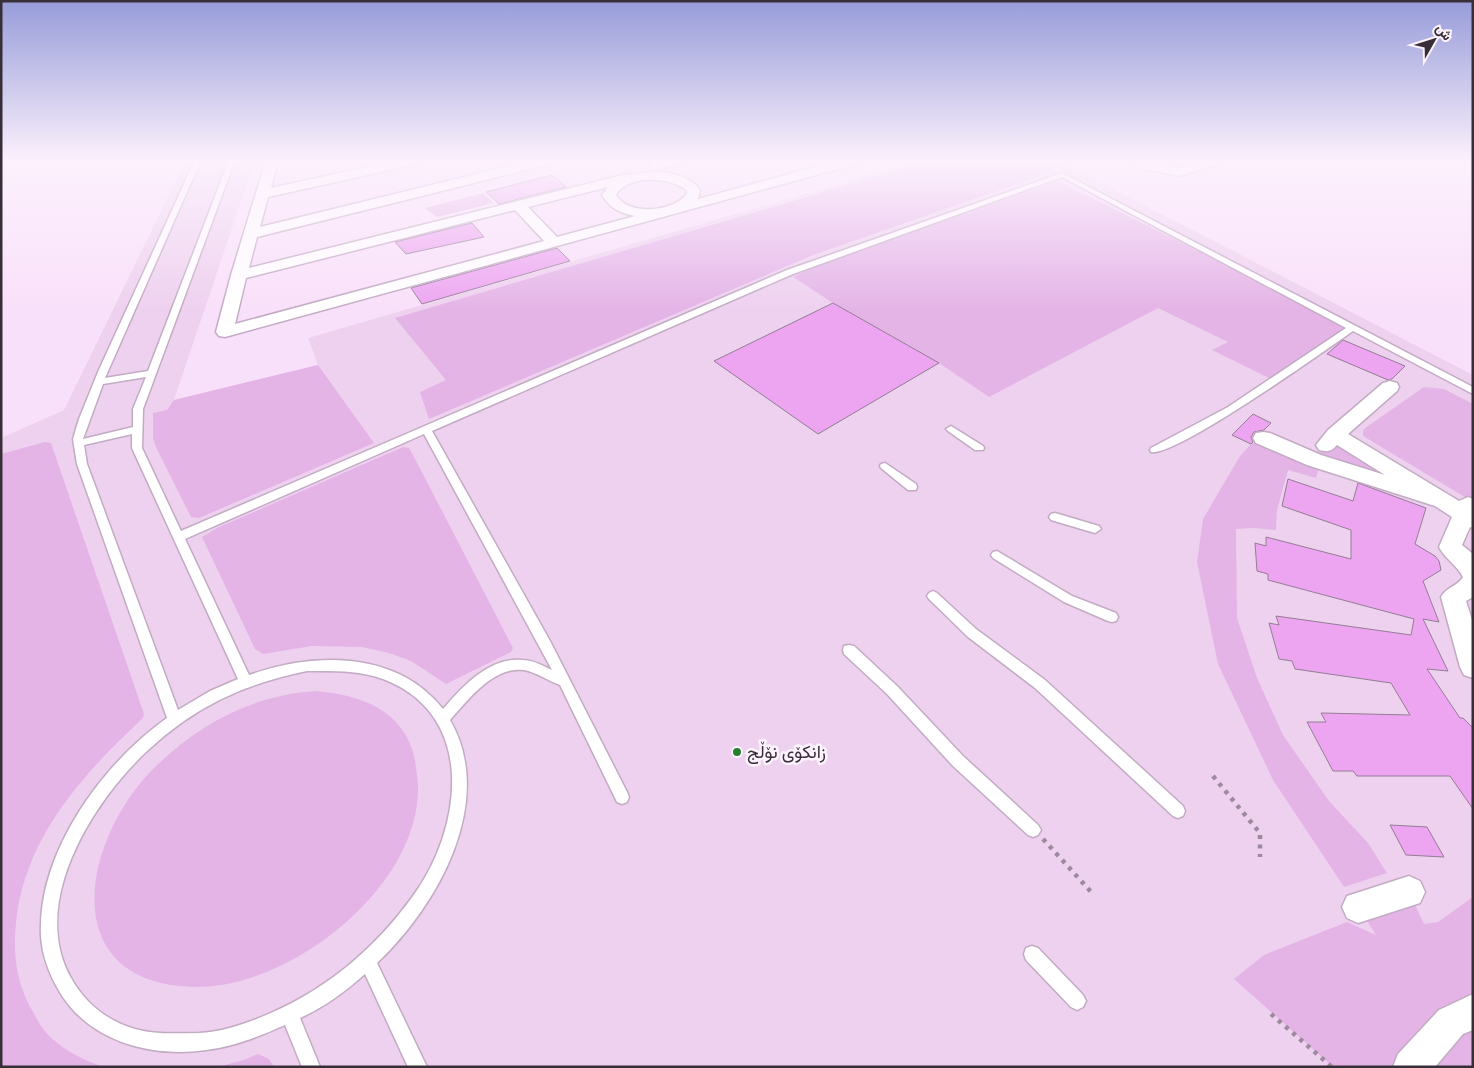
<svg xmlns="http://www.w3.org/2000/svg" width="1474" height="1068" font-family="Signika,Vazirmatn,sans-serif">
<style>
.built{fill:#eed1ef}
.green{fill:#e4b4e7}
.building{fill:#eda5f1;stroke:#937d94}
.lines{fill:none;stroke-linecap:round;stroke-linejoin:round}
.lane-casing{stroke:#c2abc3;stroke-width:3}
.street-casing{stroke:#c2abc3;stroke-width:3}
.path{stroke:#9c8a9d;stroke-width:4.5;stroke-dasharray:4 5.5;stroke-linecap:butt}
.lane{fill:#fff;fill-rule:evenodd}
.street{fill:#fff;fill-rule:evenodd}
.poi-dot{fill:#267f2f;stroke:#fdf3fe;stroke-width:2}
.labels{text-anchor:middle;stroke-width:5;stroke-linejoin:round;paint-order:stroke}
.near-poi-label{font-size:18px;fill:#372e38;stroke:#fdf3fe;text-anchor:start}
</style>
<rect width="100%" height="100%" fill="#f9e0fa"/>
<path class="built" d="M186,160H255L174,400L318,365L308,338L922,160H1057L1473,375V1067H1V438L64,410Z"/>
<path class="green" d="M933,160H1055L1065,165L1054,168L1055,171L813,255L429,419L420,392L446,380L395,318Z
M1058,181L1352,328L1275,381L1212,350L1228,342L1158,308L989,397L939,363L833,303L793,277L814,267Z
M483,193L494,203L437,217L425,208Z
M318,365L374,443L199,518L191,517L156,447L153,438V413L167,410L174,400Z
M1424,387L1444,389L1473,404V502L1363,436V430L1368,426Z
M1335,435L1442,501L1321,462L1316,478L1288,470L1277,510L1276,530L1253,528L1236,529L1237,618L1257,678L1283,735L1329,801L1368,843L1387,873L1344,887L1273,780L1218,664L1197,562L1203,519L1240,456L1251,444L1263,438L1314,460Z
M45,442L51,443L144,714L143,718C83,774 24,838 16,923C13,952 16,979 29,1005C34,1013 38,1023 45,1031C59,1048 85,1062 106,1067H1V454Z
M403,447L409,448L412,453L513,648L511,652L446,684L411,661L389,653L362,647L312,646L263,654L255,649L202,537L217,528Z
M316,691C361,695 405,710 415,760C416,769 418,779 418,789C418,889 288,990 193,987C57,983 81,845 150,772C195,726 251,695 316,691Z
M1409,892L1424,924L1438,922L1473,897V1067H1333L1234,979L1264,955L1347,922L1376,935L1358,907Z
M258,1054L269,1059L274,1067H217L244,1060Z"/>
<path class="building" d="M552,175L566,187L499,204L486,192Z
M472,223L484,237L406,254L395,242Z
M557,248L570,261L422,304L411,288Z
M833,303L939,363L818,434L714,361Z
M1343,340L1405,366L1392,379L1388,380L1327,354Z
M1253,414L1271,423L1264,430L1254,432L1251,437L1253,442L1251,444L1232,435Z
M1288,479L1353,501L1358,483L1426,508L1415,544L1435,556L1439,561L1441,570L1423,581L1439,622L1423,619L1448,671L1427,669L1460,718H1463L1473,728V809L1450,776H1357L1353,771H1333L1307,722H1326L1321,713L1410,715L1391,683L1295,669L1292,661L1279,659L1269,623L1279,625L1276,616L1411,635L1414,619L1268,580V574L1257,571L1255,543L1266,546V537L1351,559V530L1282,506Z
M1390,825L1427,827L1444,857L1406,855Z"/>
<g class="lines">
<g class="lane-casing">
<path id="lane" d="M195,160H201L105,378L148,371L229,160H235L143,409L142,448L181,531L787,270L1062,173L1473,387V394L1353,331C1326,350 1174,458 1151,452L1150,450L1151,448L1228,407L1346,328L1062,177L793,274L432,431L550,641L627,792L629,797L627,802L622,804L617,802L560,685C548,681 536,672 524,670C493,666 468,700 450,720C497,801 437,907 377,963L427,1067H408L365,974C346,991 323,1008 300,1018L320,1067H302L285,1025C260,1036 234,1047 206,1050C150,1058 87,1041 58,989C49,973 42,955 41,936C37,853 102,764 167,718L77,464L73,439L79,419L98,372ZM146,377L133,409V427L83,439L103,384ZM132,434V448L238,679L210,691L178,710L87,464L84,445ZM424,434L552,670C543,666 533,660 523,660C490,656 462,687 443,709C396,650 314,652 249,675L185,539ZM307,671C333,671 358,670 383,679C478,715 462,829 413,896C377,946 330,987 273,1012C251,1022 224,1032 199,1033C177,1033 156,1035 135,1029C107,1021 85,1003 71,978C29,904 91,804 146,752C194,707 243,684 307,671Z
M951,426L983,446L984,448L983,450H975L948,431L946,429Z
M885,463L916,484L917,487L916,490H908L881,468L880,466L881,464Z
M1055,513L1099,526L1101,529L1095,533L1051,520L1049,517L1051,514Z
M997,551L1072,596L1116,613L1118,617L1116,621L1112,622L1108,621L1064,602L993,558L991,555L993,552Z
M933,591L937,593L976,629L1045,680L1183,806L1185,811L1183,816L1178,818L1173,816L1035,688L968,637L929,599L927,596L929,593Z
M849,645L854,646L897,686L963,756L1038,825L1041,830L1038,835L1033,837L1028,835L953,766L887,694L844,654L843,650L844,646Z
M1032,946L1038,948L1083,995L1086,1001L1083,1007L1077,1010L1071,1007L1026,960L1024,954L1026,948Z"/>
</g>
<g class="street-casing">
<path id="street" d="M266,160H278L271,188L399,160H423L417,164L268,197L260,227L534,160H556L554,163L257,237L249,268L627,174C634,175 640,173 647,172C665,171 690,175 700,190L698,199L841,160H862L860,163L225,337L219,336L216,332L231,275ZM643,180C657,179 676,181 687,191L686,195C671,212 629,216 616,195C622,185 632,182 643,180ZM608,187L602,195C610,208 619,213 635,216L557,237L528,207ZM515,210L544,241L235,324L246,278Z
M663,160H685L683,163L655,170L649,166L650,163Z
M1128,160H1146L1178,168L1203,160H1223L1221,163L1179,176L1144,169Z
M1390,381L1397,383L1399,387L1397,391L1348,434L1459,501L1468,497L1473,499V528L1470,527L1462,545L1473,554V597L1466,601L1473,623V678L1464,675L1460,667L1441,597C1446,587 1458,586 1463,577C1457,565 1445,559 1439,547L1452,517L1435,506L1307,465L1256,443L1253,438L1256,433L1263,432L1270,433L1321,455L1385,475L1337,445C1331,452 1327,452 1319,450L1316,445L1328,430L1383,383Z
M1409,876L1420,881L1425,892L1420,903L1358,923L1347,918L1342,907L1347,896Z
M1473,994V1030L1463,1034L1435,1067H1393L1398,1054L1439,1010Z"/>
</g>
<path class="path" d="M1213,776L1260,833V857
M1043,839L1093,894
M1271,1014L1332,1067"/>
<use href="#lane" class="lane"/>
<use href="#street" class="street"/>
</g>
<linearGradient id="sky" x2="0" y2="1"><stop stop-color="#979cd9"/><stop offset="0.52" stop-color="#fcf1fd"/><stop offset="1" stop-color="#fcf1fd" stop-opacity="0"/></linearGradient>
<rect width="1474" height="310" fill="url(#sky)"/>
<circle class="poi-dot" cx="737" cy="752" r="5"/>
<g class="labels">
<g class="near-poi-label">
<text x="747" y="758">زانکۆی نۆڵج</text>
</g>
</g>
<rect width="1474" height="1068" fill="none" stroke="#372e38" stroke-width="5"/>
<g transform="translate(1434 40) rotate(51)" stroke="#fdf3fe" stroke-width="4" paint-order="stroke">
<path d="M0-4L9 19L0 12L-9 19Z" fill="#372e38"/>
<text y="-8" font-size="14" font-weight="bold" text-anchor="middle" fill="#372e38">ش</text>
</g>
</svg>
